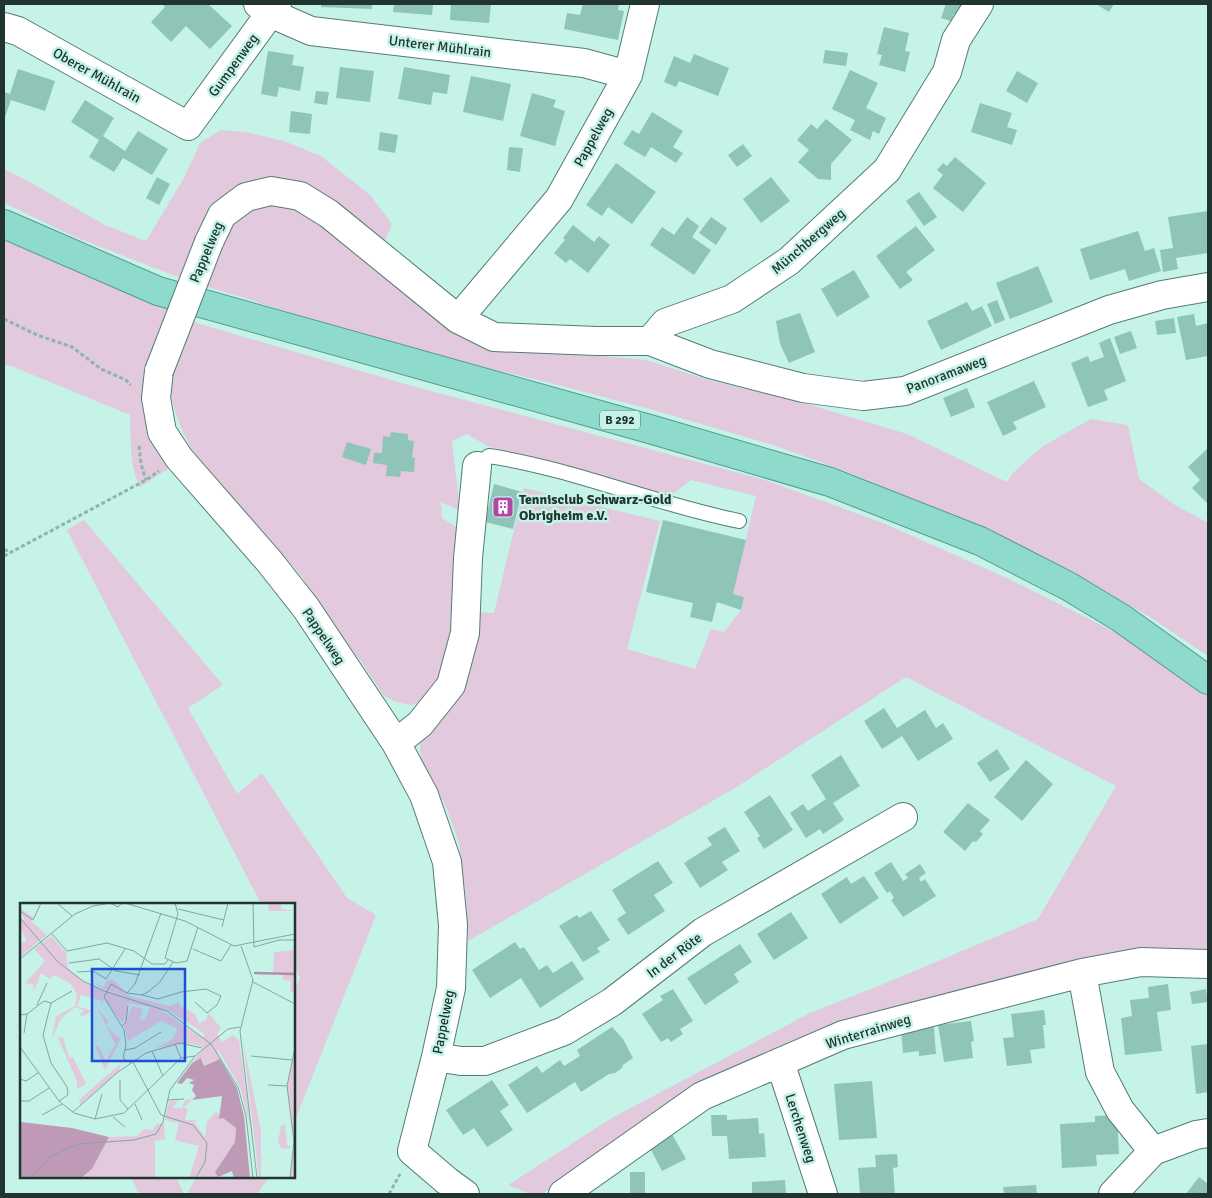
<svg xmlns="http://www.w3.org/2000/svg" width="1212" height="1198" font-family="Signika,sans-serif">
<style>
.green{fill:#e2c9dd}
.building{fill:#8fc4b8}
.lines{fill:none;stroke-linecap:round;stroke-linejoin:round}
.service-casing{stroke:#537d74;stroke-width:16}
.minor-casing{stroke:#537d74;stroke-width:30}
.trunk-casing{stroke:#559a8d;stroke-width:30}
.path{stroke:#8fb4ab;stroke-width:3;stroke-dasharray:4 2.5;stroke-linecap:butt}
.service{stroke:#fff;stroke-width:14}
.minor{stroke:#fff;stroke-width:28}
.trunk{stroke:#8edacc;stroke-width:28}
.minor-bridge-casing{stroke:#537d74;stroke-width:30;stroke-linecap:butt}
.minor-bridge{stroke:#fff;stroke-width:28}
.labels{text-anchor:middle;stroke-width:5;stroke-linejoin:round;paint-order:stroke}
.shield{fill:#c5f3e8;stroke:#526d67;stroke-width:1}
.shield-label{font-size:12px;font-weight:bold;fill:#213430}
.street-label{font-size:14px;fill:#213430;stroke:#c5f3e8}
.poi-label{font-size:14px;font-weight:bold;fill:#213430;stroke:#c5f3e8;text-anchor:start}
.inset-river{fill:none;stroke:#b18eaa;stroke-width:2.5}
.inset-road{fill:none;stroke:#83a79e;stroke-width:1}
.view{fill:#1d4ed8;fill-opacity:0.15;stroke:#1d4ed8;stroke-width:2.5}
.inset-edge{fill:none;stroke:#213430;stroke-width:2.5}
</style>
<rect width="100%" height="100%" fill="#c5f3e8"/>
<path class="green" d="M221,130L246,132L284,141L321,156L370,195L392,224L376,262L483,346L646,360L712,381L794,400L907,434L1007,482L1013,473L1043,446L1091,419L1128,425L1139,479L1175,505L1208,523V656L1147,615L1035,555L927,505L853,474L776,446L657,411L546,382L410,350L183,279L75,237L4,203V169L28,181L105,225L146,241L184,178L200,143Z
M4,236L60,264L173,311L200,324L412,386L765,480L883,523L1009,579L1121,635L1208,694V955L930,1003L620,1140L542,1194H530L508,1185L610,1119L810,1013L881,985L1038,919L1116,786L906,677L735,788L468,941L466,898L459,843L447,809L421,759L420,745L427,732L475,612L494,613L524,488L660,521L627,649L695,669L711,629L724,632L741,610L744,597L733,594L756,496L691,480L670,496L567,466L487,446L467,434L452,441L460,511L441,502L442,518L465,533L458,609L440,687L425,699L412,705L396,702L384,696L361,661L350,648L300,574L195,456C185,436 173,414 171,391C170,386 173,381 175,376L159,371L149,425L160,454L168,469L140,487C129,466 131,438 130,415L9,365H4Z
M84,520L223,685L188,708L237,794L262,773L347,898L376,915L294,1123V990L300,978L294,966V904H261L67,530Z
M131,1177H176L184,1194H139Z
M197,1177H269L257,1194H187Z"/>
<path class="building" d="M162,4H208L232,26L210,49L186,26L171,42L151,22L165,7Z
M321,4H372V9L321,7Z
M394,4H433L432,15L393,12Z
M451,4H491L489,23L450,20Z
M583,4H619L618,10L624,11L618,40L564,29L567,13L580,15Z
M946,4H963L959,15L954,14L951,21L941,18Z
M1096,4H1114L1109,12Z
M884,27L909,33L905,51L910,52L905,72L879,65L882,55L877,54Z
M825,50L848,53L846,66L823,63Z
M268,51L294,55L292,65L304,67L300,91L279,87L277,97L261,94Z
M694,54L729,68L718,96L679,81L676,87L664,82L674,56L690,63Z
M340,67L374,71L370,102L336,98Z
M404,67L450,75L447,94L433,92L431,105L398,99Z
M18,69L55,81L45,111L11,100L4,120V92L10,94Z
M850,70L878,83L866,108L886,118L879,134L873,131L870,140L850,130L855,120L832,109Z
M1017,71L1038,83L1027,103L1006,91Z
M471,76L511,84L503,121L463,112Z
M316,91L329,92L327,105L314,103Z
M532,93L556,100L553,107L565,111L555,146L520,136Z
M85,100L114,118L103,136L125,151L138,131L168,149L152,175L123,158L114,172L89,157L99,140L71,122Z
M980,103L1012,113L1007,127L1017,130L1012,145L971,132Z
M291,111L312,114L310,134L289,132Z
M652,112L683,131L673,147L683,153L676,163L651,147L645,157L623,144L632,130L639,134Z
M826,119L852,140L831,164V180L818,179L798,162L809,150L797,140L811,124L817,129Z
M380,132L398,135L395,153L378,150Z
M743,144L752,156L737,167L728,155Z
M509,147L523,148L520,172L507,170Z
M955,157L986,183L963,212L933,188L943,175L937,170L943,163L947,166Z
M616,163L656,192L632,224L608,207L602,216L586,205Z
M157,177L170,184L159,205L146,198Z
M771,177L790,201L761,223L743,199Z
M919,192L937,217L924,226L906,201Z
M1208,211V253L1176,258L1178,269L1163,272L1160,250L1173,248L1168,217Z
M687,217L699,226L692,237L711,250L694,275L650,245L662,227L674,235Z
M711,217L727,228L716,245L699,233Z
M573,225L594,242L599,236L610,245L588,273L570,259L566,263L554,253L565,240L563,238Z
M916,226L935,250L906,272L913,280L900,289L876,256Z
M1138,231L1145,251L1154,248L1161,271L1129,281L1125,269L1090,280L1080,249Z
M1038,266L1053,302L1010,319L996,283Z
M854,270L870,297L837,317L821,289Z
M997,300L1005,320L995,324L987,304Z
M967,302L972,311L982,306L992,326L941,350L927,321Z
M800,313L815,352L789,363L780,344L776,321Z
M1194,314L1196,326L1208,323V356L1186,360L1177,317Z
M1174,318L1176,333L1157,335L1155,321Z
M1131,331L1137,348L1120,354L1114,337Z
M1110,338L1126,381L1104,390L1108,400L1088,407L1071,363L1088,356L1090,362L1104,357L1099,343Z
M1034,381L1046,407L1013,422L1017,429L1003,436L987,402Z
M967,388L975,407L951,417L943,398Z
M391,432L408,434V440L414,441L412,457L415,458L414,472L401,471L400,477L386,476L387,465L373,463L374,453H382L383,436L390,437Z
M347,442L371,449L366,465L342,457Z
M1208,448V504L1192,488L1200,480L1188,467Z
M494,484L522,492L513,529L485,522Z
M663,520L746,540L733,594L744,597L741,610L717,602L712,622L690,617L693,603L646,592Z
M884,708L897,728L925,710L936,728L943,723L953,739L918,761L902,736L882,749L864,721Z
M997,749L1010,769L990,782L977,763Z
M841,755L860,786L833,803L844,820L823,834L820,829L806,838L790,813L803,804L808,811L826,799L811,775Z
M1026,760L1053,784L1022,821L994,797Z
M770,795L793,830L764,849L757,838L760,836L744,812Z
M968,803L990,820L980,831L983,834L976,842L973,841L965,851L943,832Z
M725,827L740,851L722,862L728,870L700,888L684,863L712,845L707,838Z
M658,861L673,883L654,895L665,911L628,935L617,919L626,913L612,890Z
M891,862L903,881L908,878L905,874L920,864L926,873L919,878L921,882L925,879L936,896L903,917L891,900L894,898L890,891L887,893L874,873Z
M864,876L879,898L840,924L821,894L847,877L851,884Z
M591,911L610,940L597,948L600,952L583,962L559,926L577,915L579,918Z
M791,912L808,938L774,960L757,934Z
M515,942L520,949L524,947L539,970L547,965L553,973L572,961L584,979L540,1008L521,978L490,998L472,970Z
M740,944L752,962L734,974L739,982L705,1005L687,978Z
M1168,984L1171,1010L1157,1012L1162,1051L1125,1055L1121,1018L1132,1016L1130,1000L1149,998L1148,987Z
M673,989L693,1021L680,1029L683,1034L671,1042L668,1038L661,1042L642,1014L663,1000L660,996Z
M1206,989L1208,1002L1192,1004L1190,992Z
M1044,1010L1046,1025H1043L1045,1048L1030,1050L1032,1063L1007,1066L1003,1038L1014,1037L1011,1014Z
M971,1021L974,1041L971,1042L973,1058L944,1062L938,1025Z
M612,1027L623,1039L633,1058L623,1065L622,1068L615,1073L609,1074L581,1092L575,1082L527,1113L508,1085L537,1066L542,1073L560,1060L564,1066L580,1056L577,1050Z
M934,1027L936,1054L919,1056V1051L903,1053L901,1030Z
M1208,1044V1092L1196,1094L1191,1046Z
M492,1080L509,1105L500,1111L513,1130L487,1147L474,1128L463,1135L446,1110Z
M872,1081L877,1138L839,1140L834,1084Z
M711,1115H727V1120L758,1118L759,1134L764,1133L766,1157L729,1159L727,1136H712Z
M1117,1115L1119,1154L1096,1155L1097,1166L1062,1168L1060,1124L1095,1122V1116Z
M672,1134L686,1159L662,1171L649,1146Z
M897,1154L898,1167L893,1168L895,1194H860L858,1168L876,1167L875,1155Z
M630,1172H645V1194H630Z
M1199,1177L1208,1184V1194H1186Z
M785,1180L786,1194H752V1182Z
M1036,1185L1037,1194H1004L1003,1187Z"/>
<g class="lines">
<g class="service-casing">
<path id="service" d="M477,466L489,456C574,469 654,504 739,521"/>
</g>
<g class="minor-casing">
<path id="minor" d="M258,4L270,13L311,31L584,63L628,75
M4,27L18,31L188,126L277,4
M209,242L222,215L246,197L271,191L300,196L329,214L458,319L559,199L628,75L645,4
M458,319L494,337L597,341H650L665,323L732,299L789,261L887,170L947,72L956,40L979,4
M650,341L710,364L803,388L863,396L905,391L1109,310L1162,295L1208,287
M159,371L156,398L162,432L179,458L269,561L306,608L396,743L424,795L447,862L453,925L451,988L436,1057L412,1151L447,1181L465,1194
M396,743L420,724L451,685L465,633L468,558L477,466
M1082,973L1100,1072L1120,1110L1153,1151
M436,1057L461,1061H485L564,1031L612,1002L703,932L903,817
M780,1062L823,1194
M563,1194L702,1096L843,1035L1082,973L1141,962L1208,964
M1113,1194L1153,1151L1196,1135L1208,1133"/>
</g>
<g class="trunk-casing">
<path id="trunk" d="M4,224L158,291L653,430L830,482L980,541L1068,586L1121,618L1208,680"/>
</g>
<path class="path" d="M4,319L37,335L72,347L101,369L126,380L131,385
M139,446L141,464L146,480
M4,550L11,551
M4,556L146,480L159,471
M389,1194L400,1174"/>
<use href="#service" class="service"/>
<use href="#minor" class="minor"/>
<use href="#trunk" class="trunk"/>
<g class="minor-bridge-casing">
<path id="minor-bridge" d="M159,371L209,242"/>
</g>
<use href="#minor-bridge" class="minor-bridge"/>
</g>
<defs>
<g id="building-square" transform="scale(1.125)"><rect x="-9" y="-9" width="18" height="18" rx="4" fill="#b346a5" stroke="#c5f3e8"/><path d="M-4-6H4V6H1V3H-1V6H-4ZM-2.5-4.3h1.7v1.8h-1.7ZM.8-4.3h1.7v1.8H.8ZM-2.5-1h1.7V.8h-1.7ZM.8-1h1.7V.8H.8Z" fill="#fff"/></g>
</defs>
<g fill-rule="evenodd">
<use href="#building-square" x="503" y="507"/>
</g>
<g class="labels">
<rect class="shield" x="600" y="410.5" width="40" height="19" rx="4"/>
<g class="shield-label">
<text x="620" y="424">B 292</text>
</g>
<g class="street-label">
<text transform="translate(440 46) rotate(7)" y="5">Unterer Mühlrain</text>
<text transform="translate(233 65) rotate(-54)" y="5">Gumpenweg</text>
<text transform="translate(97 75) rotate(29)" y="5">Oberer Mühlrain</text>
<text transform="translate(593 137) rotate(-61)" y="5">Pappelweg</text>
<text transform="translate(808 241) rotate(-41)" y="5">Münchbergweg</text>
<text transform="translate(206 252) rotate(-67)" y="5">Pappelweg</text>
<text transform="translate(946 374) rotate(-21)" y="5">Panoramaweg</text>
<text transform="translate(324 636) rotate(56)" y="5">Pappelweg</text>
<text transform="translate(674 955) rotate(-37)" y="5">In der Röte</text>
<text transform="translate(443 1022) rotate(-79)" y="5">Pappelweg</text>
<text transform="translate(868 1031) rotate(-17)" y="5">Winterrainweg</text>
<text transform="translate(801 1128) rotate(72)" y="5">Lerchenweg</text>
</g>
<g class="poi-label">
<text x="519" y="504">Tennisclub Schwarz-Gold<tspan x="519" dy="16">Obrigheim e.V.</tspan></text>
</g>
</g>
<g transform="translate(20 903)">
<rect width="275" height="275" fill="#c5f3e8"/>
<path d="M249,0H261V6L275,8H248ZM0,5L13,14L12,19L27,32L0,54V40L7,38L0,25V18L4,16ZM31,33L46,49L48,65L67,81L140,106L182,134L185,132L179,127L151,109L86,87L64,75L83,84L87,77H94L109,93L149,103L159,99L160,103L175,111L179,120L186,117L188,110L191,113L201,125L197,131L202,139L213,132L219,137L233,233L220,184L197,145L200,156L184,163L183,156L172,160L184,144L167,140L136,145L111,157L152,137L158,126L141,118L108,138L104,123L112,103L123,106L120,116L125,117L130,104L107,100V116L102,120L83,95L82,103L81,98L61,92L57,103L72,108L62,114L60,111L64,107L55,104L41,116L32,135L36,113L55,103L57,91L51,81L34,72L30,76L21,70L13,90L14,82L5,80L25,58L14,46ZM275,47V89H270L271,78L263,77V72L253,71L254,49ZM78,106L89,119L86,121L90,127L101,136L85,167L75,143L78,142L86,158L95,141ZM43,134L49,155L53,154L66,181L57,186V178L38,135ZM223,138L241,228V275H239ZM275,145V275H270L274,238L267,183ZM101,160L99,168L60,202L59,197ZM172,196L164,205L168,206L165,217H179L174,218L185,235L187,218L196,209L216,225L215,239L195,269L198,275H181L179,272L169,275L179,243L155,237L159,220L145,217L149,198L158,197L153,205H162L165,197ZM144,220L145,236L135,238V275H61L72,266L89,234L117,233L124,226L133,227L136,221ZM265,221L267,242L271,244L269,246L261,245L258,239L261,223Z" fill="#e2c9dd"/>
<path d="M181,155L184,163L200,156L217,185L224,213L230,275H214L212,268L198,274L195,269L215,239L216,225L203,215L199,216L202,193L172,197L176,193L172,187L174,182L169,180L174,177L167,175L162,181L157,180L172,160ZM1,219L52,225L89,234L72,266L61,275H0Z" fill="#be9ab7"/>
<path class="inset-river" d="M234,70L275,71"/>
<path class="inset-road" d="M37,0L52,13M105,0L165,18L214,43L275,31M155,0L158,11L145,55L156,60L167,58L178,24M233,0L234,44L259,37H275M158,6L204,17M0,8L13,17L21,0M0,15L38,59L63,78L84,88L147,108L191,141L218,184L226,213L233,275M202,24L208,0M31,30L47,48L87,40L114,48L132,61H145L148,57M221,43L233,77L220,128L237,275M173,46L201,58L211,42M0,56L55,11L73,3L90,0L98,4L102,0M49,60L79,56L96,68L120,72M57,69L73,68L86,76L105,46M233,79L275,101M107,90L122,92L128,89L140,79L153,59M122,92L138,96L161,89L186,86L201,93L197,102L187,110L175,99M31,100L52,88M17,102L27,80M0,112L7,111L24,98L31,100L23,132L31,160L47,184L48,192L39,198M102,123L106,119L108,102M4,130L7,111M155,141L161,155M0,144L39,198L54,210L75,216L104,210L161,155L175,153M105,147L115,145L141,129M132,148L143,173M231,153L272,157M113,159L141,212L173,222L187,240L185,259L176,275M111,160L103,155L106,142L104,127L84,94L91,81L107,90L115,81L141,10M0,176L6,178L18,170M100,177V197L108,206M248,182L267,183M147,197L164,196M0,198H9L29,185M115,201L122,217M53,209L98,169L126,150L160,140L182,145M22,212L42,201M93,214L105,224M75,216L82,191M10,275L30,254L58,241L114,237L136,231L143,219L150,187L175,153L208,126L220,124M270,275L274,238L267,183L275,145"/>
<path class="view" d="M72,66H165V158H72Z"/>
<rect width="275" height="275" class="inset-edge"/>
</g>
<rect width="1212" height="1198" fill="none" stroke="#213430" stroke-width="10"/>
</svg>
